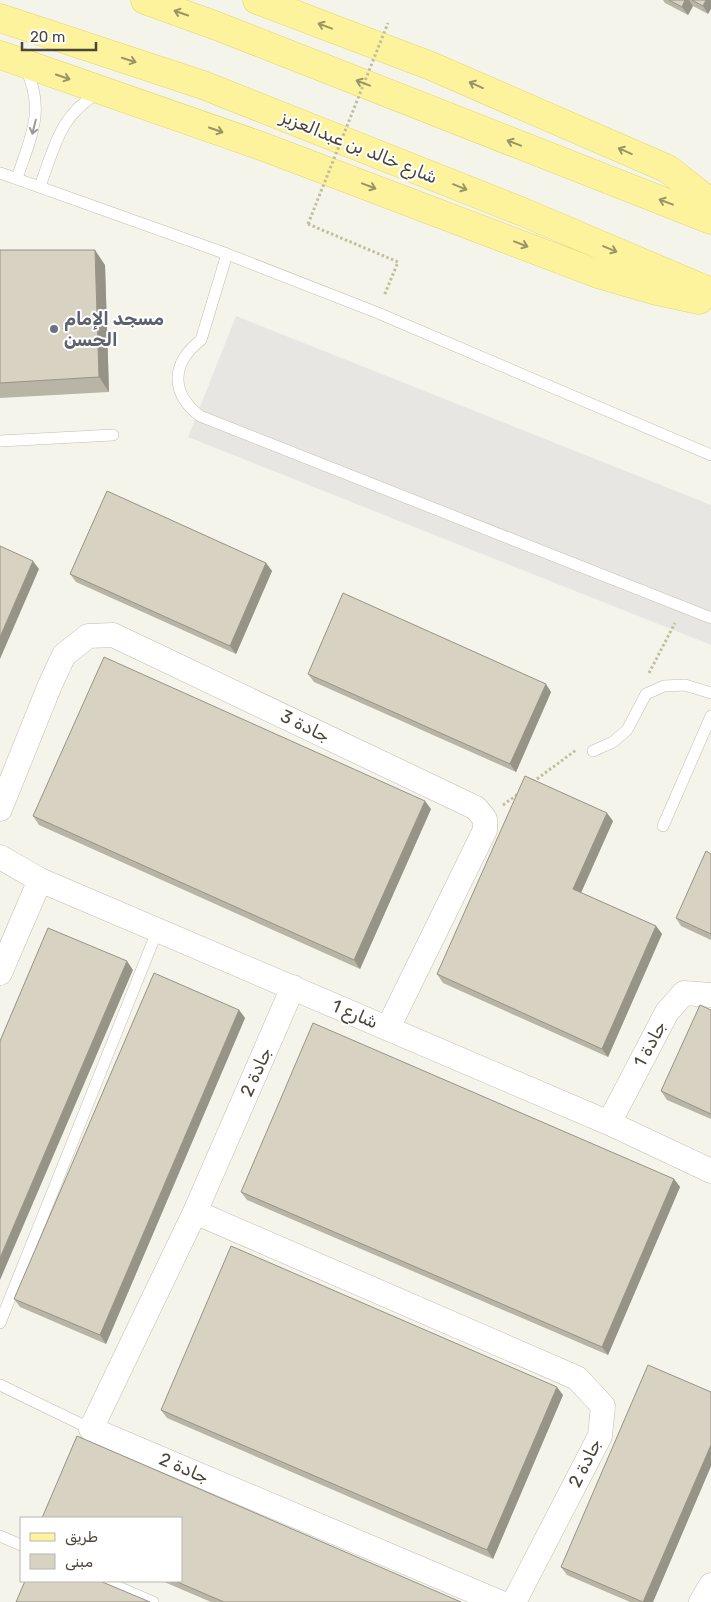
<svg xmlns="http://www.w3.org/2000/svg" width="711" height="1602" font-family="Rubik,Cairo,sans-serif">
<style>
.parking{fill:#e7e6e2}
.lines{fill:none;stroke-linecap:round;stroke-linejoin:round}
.service-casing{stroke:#c1beae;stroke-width:12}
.minor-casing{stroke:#c1beae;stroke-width:25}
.primary-casing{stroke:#e3d56c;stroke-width:29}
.path{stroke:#c3bd9f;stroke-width:3;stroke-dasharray:2.5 2.5;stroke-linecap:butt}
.service{stroke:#fff;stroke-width:11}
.minor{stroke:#fff;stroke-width:24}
.primary{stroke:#fdf39d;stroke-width:28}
.path-bridge{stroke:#c3bd9f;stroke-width:3;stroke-dasharray:2.5 2.5;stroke-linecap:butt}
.wall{fill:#b9b5a6}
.shaded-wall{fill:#969387}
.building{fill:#d7d2c1;stroke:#969387}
.oneway{stroke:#9b9466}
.oneway2{stroke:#9b9992}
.worship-dot{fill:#6b7280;stroke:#fff;stroke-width:2}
.labels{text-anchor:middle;stroke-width:4;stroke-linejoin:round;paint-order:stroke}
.street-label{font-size:18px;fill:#4a4639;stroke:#fff}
.worship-label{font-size:18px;font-weight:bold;fill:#5b616d;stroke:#fff;text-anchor:start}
</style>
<rect width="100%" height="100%" fill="#f5f4eb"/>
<path class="parking" d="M236,316L711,505V645L188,437Z"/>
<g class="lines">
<g class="service-casing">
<path id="service" d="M0,173L227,254L378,313L711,455
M17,178C31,136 46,110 25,67
M40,186C55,146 60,114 100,92
M227,254L201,340C171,363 170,393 200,416L711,618
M0,441L113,435
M593,751L613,742L627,730L646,694L664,686L685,685L711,693
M663,826L711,716
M0,1323L158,929
M0,1385L91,1429
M0,1536L21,1545
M104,1581L153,1602"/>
</g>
<g class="minor-casing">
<path id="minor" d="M0,809L50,685L64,655L88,636L113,635L476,808L485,819V830L388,1028
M0,857L40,880L609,1123L711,1171
M0,973L40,880
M293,987L195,1212L91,1429L499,1602
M609,1123L667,1012L684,993L711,995
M195,1212L577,1378L603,1406L600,1436L514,1602
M701,1602L711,1585"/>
</g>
<g class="primary-casing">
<path id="primary" d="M145,0L217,26L711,220
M257,0L431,66L668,169L711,203
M0,18L203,85L523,212L711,292
M0,55L264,147L598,274L657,291L699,300"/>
</g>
<path class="path" d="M308,224L398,262L384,296
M649,673L675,623
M533,782L576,750
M503,805L518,794"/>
<use href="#service" class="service"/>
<use href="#minor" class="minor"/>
<use href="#primary" class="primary"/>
<path class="path-bridge" d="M308,224L388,23"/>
</g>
<path class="wall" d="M663,0H711L708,14L693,6L688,15L665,3Z
M0,250L105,265L109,392L0,398Z
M266,563L272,571L236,654L76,582L70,574Z
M308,674L551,692L516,772L314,682Z
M431,809L360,969L39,825L33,816Z
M613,821L581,893L656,926L662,934L608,1057L443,983L437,974Z
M711,854V940L681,926L676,918Z
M239,1010L245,1018L106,1344L20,1307L14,1299Z
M711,1010V1119L667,1100L661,1091Z
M674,1179L680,1187L608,1355L247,1200L241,1192Z
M711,1392V1466L653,1602H630L567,1575L561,1567Z
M563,1395L493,1559L167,1418L161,1410Z
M162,1581H181L461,1602H211Z"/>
<path class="shaded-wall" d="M685,0H689L693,6L688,15L682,7Z
M706,0H711V9L708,14L703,6Z
M95,250L105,265L109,392L99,377Z
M33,561L39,569L0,659V637Z
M266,563L272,571L236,654L230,646Z
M546,684L551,692L516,772L510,764Z
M425,801L431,809L360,969L354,960Z
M607,813L613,821L579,897L573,889Z
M656,926L662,934L608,1057L602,1049Z
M127,961L133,970L0,1280V1258Z
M239,1010L245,1018L106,1344L100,1335Z
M674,1179L680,1187L608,1355L602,1347Z
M557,1387L563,1395L493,1559L487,1550Z
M711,1445V1466L653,1602H643Z"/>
<path class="building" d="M669,0H685L682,7Z
M692,0H706L703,6Z
M0,250H95L99,377L0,383Z
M107,491L266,563L230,646L70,574Z
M0,546L33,561L0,637Z
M343,593L546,684L510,764L308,674Z
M104,657L425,801L354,960L33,816Z
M525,776L607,813L573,889L656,926L602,1049L437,974Z
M706,851L711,854V934L676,918Z
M48,928L127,961L0,1258V1041Z
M154,973L239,1010L100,1335L14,1299Z
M700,1005L711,1010V1114L661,1091Z
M313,1023L674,1179L602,1347L241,1192Z
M231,1246L557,1387L487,1550L161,1410Z
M648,1365L711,1392V1445L643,1602L561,1567Z
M77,1436L461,1602H224L175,1581H181V1518H42Z
M25,1581H100L150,1602H16Z"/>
<defs><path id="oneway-shaft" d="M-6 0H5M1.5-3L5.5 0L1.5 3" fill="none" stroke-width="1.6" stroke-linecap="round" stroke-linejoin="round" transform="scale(1.25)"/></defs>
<g class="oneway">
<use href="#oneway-shaft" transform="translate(181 13) rotate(-161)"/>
<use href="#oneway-shaft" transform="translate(325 26) rotate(-159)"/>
<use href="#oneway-shaft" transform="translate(129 60) rotate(18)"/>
<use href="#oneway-shaft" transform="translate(63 77) rotate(19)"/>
<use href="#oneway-shaft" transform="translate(363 83) rotate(-159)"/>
<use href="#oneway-shaft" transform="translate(476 85) rotate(-156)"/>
<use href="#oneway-shaft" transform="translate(216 130) rotate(19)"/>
<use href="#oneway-shaft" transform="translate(514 143) rotate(-159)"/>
<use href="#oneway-shaft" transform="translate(625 151) rotate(-156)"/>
<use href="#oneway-shaft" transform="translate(369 186) rotate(21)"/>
<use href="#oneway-shaft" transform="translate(460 187) rotate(22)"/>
<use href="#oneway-shaft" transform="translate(666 202) rotate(-159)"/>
<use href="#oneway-shaft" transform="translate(521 244) rotate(21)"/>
<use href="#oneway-shaft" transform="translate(610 249) rotate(23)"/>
</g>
<use class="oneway2" href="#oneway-shaft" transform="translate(34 127) rotate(104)"/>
<circle class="worship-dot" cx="54" cy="329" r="5"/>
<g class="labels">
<g class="street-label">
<text transform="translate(359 147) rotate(22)" y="6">شارع خالد بن عبدالعزيز</text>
<text transform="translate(305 726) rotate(26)" y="6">جادة 3</text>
<text transform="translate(355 1014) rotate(23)" y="6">شارع 1</text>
<text transform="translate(650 1044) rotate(-62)" y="6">جادة 1</text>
<text transform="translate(256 1072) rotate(-66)" y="6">جادة 2</text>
<text transform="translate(585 1463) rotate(-64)" y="6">جادة 2</text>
<text transform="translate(184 1468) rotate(23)" y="6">جادة 2</text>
</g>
<g class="worship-label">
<text x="64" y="325">مسجد الإمام<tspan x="64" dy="21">الحسن</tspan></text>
</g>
</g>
<rect x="20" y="1517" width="162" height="65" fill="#ffffff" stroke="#b7b5b0"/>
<rect x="30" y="1533" width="25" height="8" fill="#fdf39d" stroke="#b7b5b0"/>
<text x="65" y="1542" font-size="15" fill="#4a4639">طريق</text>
<rect x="30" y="1554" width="25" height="15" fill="#d7d2c1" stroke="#b7b5b0"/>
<text x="65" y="1567" font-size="15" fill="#4a4639">مبنى</text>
<path d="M22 42v8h74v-8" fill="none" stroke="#4a4639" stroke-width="2.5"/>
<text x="30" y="42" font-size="15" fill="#4a4639" stroke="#ffffff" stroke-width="4" paint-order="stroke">20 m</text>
</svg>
